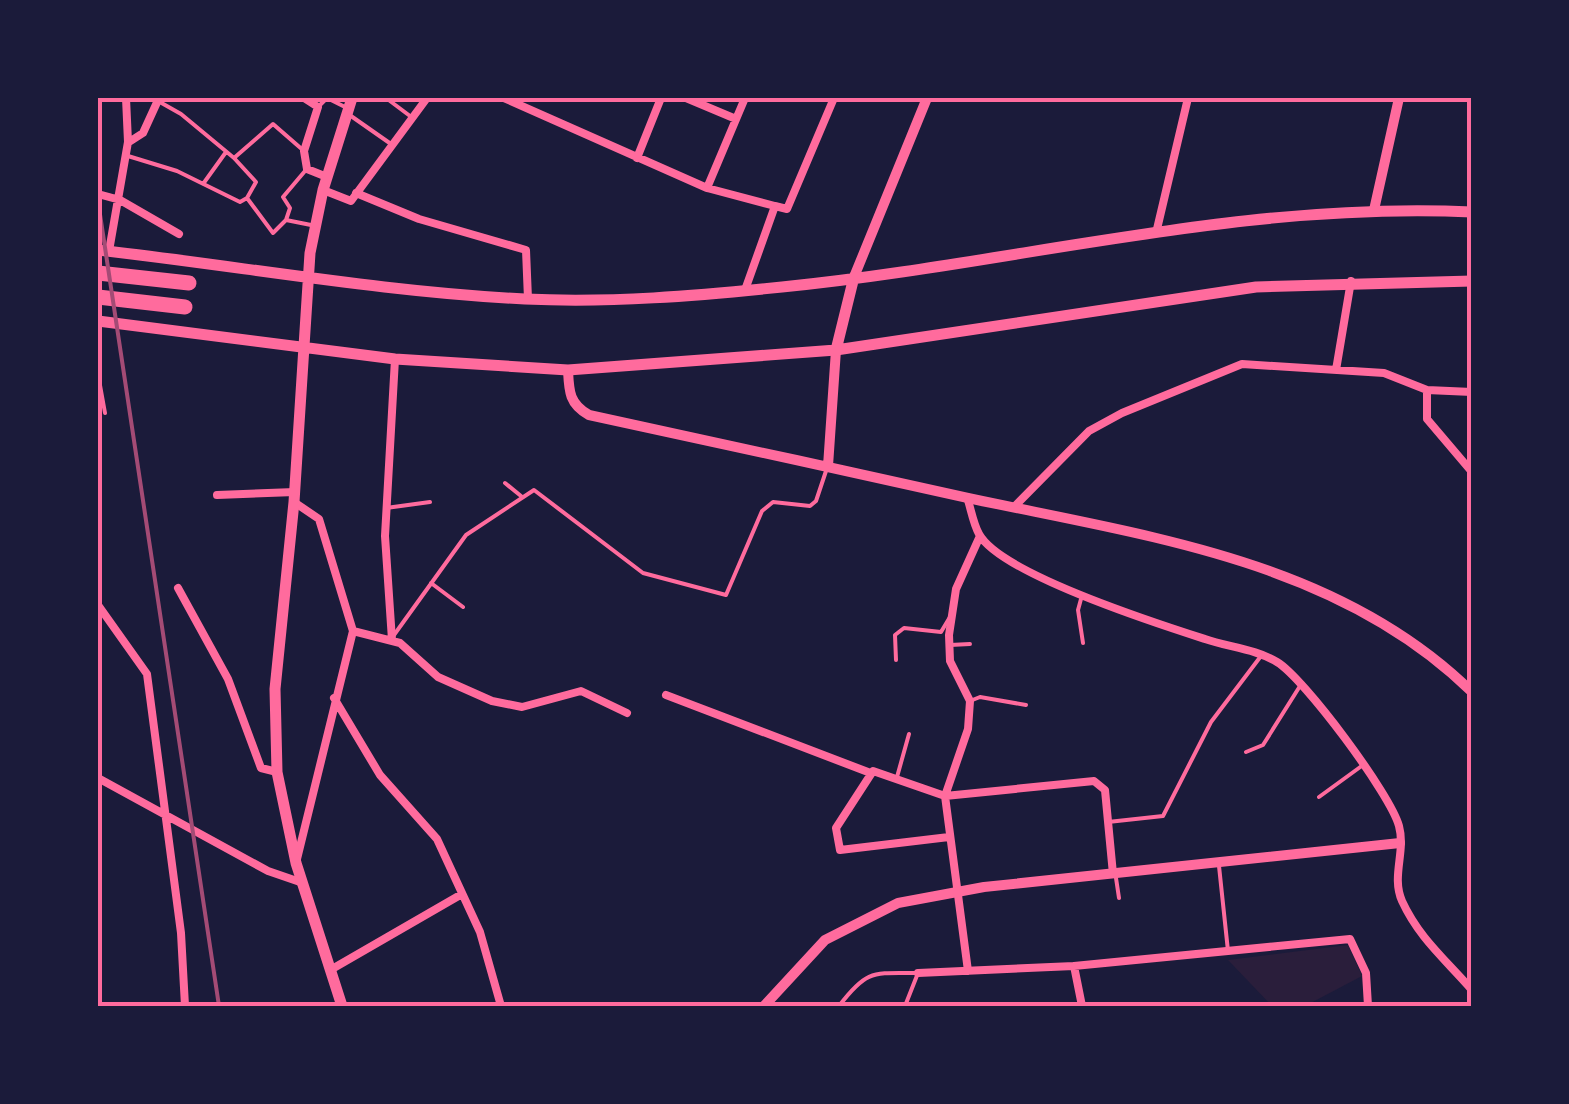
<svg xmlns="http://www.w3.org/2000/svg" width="1569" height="1104" font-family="Quicksand,sans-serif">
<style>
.green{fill:#2a1e3b}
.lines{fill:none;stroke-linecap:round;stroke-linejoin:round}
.service{stroke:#ff6b9d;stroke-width:4}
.minor{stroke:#ff6b9d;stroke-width:8}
.tertiary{stroke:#ff6b9d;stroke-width:10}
.secondary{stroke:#ff6b9d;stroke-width:11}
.motorway{stroke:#ff6b9d;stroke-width:15}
.rail{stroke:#a44b75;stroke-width:4}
.neatline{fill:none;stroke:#ff6b9d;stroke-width:4}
</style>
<rect width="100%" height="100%" fill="#1b1b3a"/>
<path class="green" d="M1348,945L1362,976L1305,1006H1272L1228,960Z"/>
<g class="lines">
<path class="service" d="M386,98L410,116
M158,101L181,114L234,158
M318,107L327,98L347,108
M351,116L391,144
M304,151L273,124L234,158L256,182L247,198L273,233L286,220L311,225
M128,156L177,171L240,202L247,198
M203,184L226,152
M286,220L290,208L283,197L305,171
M98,374L105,413
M505,483L521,496
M386,508L430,502
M431,583L463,607
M1081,599L1078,610L1083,643
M394,635L466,535L534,490L643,573L726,595L762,511L773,502L810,506L816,501L827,468
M950,645L970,644
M896,660L895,635L904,628L941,632L950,617
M970,701L980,697L1026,705
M1246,752L1263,745L1300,686
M897,777L909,734
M1319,797L1363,765
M1108,822L1163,816L1211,722L1261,656
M1219,866L1228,951
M1116,878L1119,898
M839,1006C867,969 873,973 918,973L905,1006"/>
<path class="minor" d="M304,98L318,107L304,151L307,169L327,177
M504,98L707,188L775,206L745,290
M686,98L736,119
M129,142L143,133L159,98
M637,158L661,98
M707,188L745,98
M323,190L351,201L427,98
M356,193L419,219L526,250L528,299
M98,194L120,200L179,234
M775,206L787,209L834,98
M1157,229L1188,98
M109,251L128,142L126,98
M1336,370L1351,281
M1427,390V419L1472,472
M217,495L295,492
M967,497C971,509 973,523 979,534C1001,574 1158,624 1205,639C1228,647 1256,649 1277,662C1304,678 1391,795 1399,826C1406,852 1391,876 1402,901C1419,938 1445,959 1472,990
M294,502L319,519L353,631L297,859
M1014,507L1089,431L1122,413L1242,364L1384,373L1427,390L1472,392
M178,588L228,679L261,768L277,772
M98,605L147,674L181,933L185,1006
M353,631L400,643L438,677L492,701L522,707L581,691L627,713
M392,640L385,536L395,359
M666,695L868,772
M334,698L380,775L437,839L480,932L501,1006
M98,778L268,871L300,882
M949,837L840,850L836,828L873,771L945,796L1094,781L1105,790L1113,874
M1074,966L1082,1006
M332,969L462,894
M968,971L945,796L968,729L970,701L950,661L949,635L956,589L980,536
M918,973L1074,966L1350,939L1366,973L1368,1006"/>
<path class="tertiary" d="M1374,210L1399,98
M854,277L927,98
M568,370C569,391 569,404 589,415C715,442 842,470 968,498C1145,536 1338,560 1472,692
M828,466L836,350
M764,1006L825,940L898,903L984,887L1400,843"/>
<path class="secondary" d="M98,250C240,266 382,292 525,299C610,303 697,296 782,287C1013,264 1237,201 1472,212
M98,321L395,359L568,370L836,350L1256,287L1472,281
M836,350L854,277
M342,1006L296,863L277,772L275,689L294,502L310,253L323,190L352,98"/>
<path class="motorway" d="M98,273L189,283
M98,297L185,307"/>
<path class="rail" d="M98,201L219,1006"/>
</g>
<rect width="1569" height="1104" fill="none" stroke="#1b1b3a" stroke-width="200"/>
<rect x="100" y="100" width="1369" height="904" class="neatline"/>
</svg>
